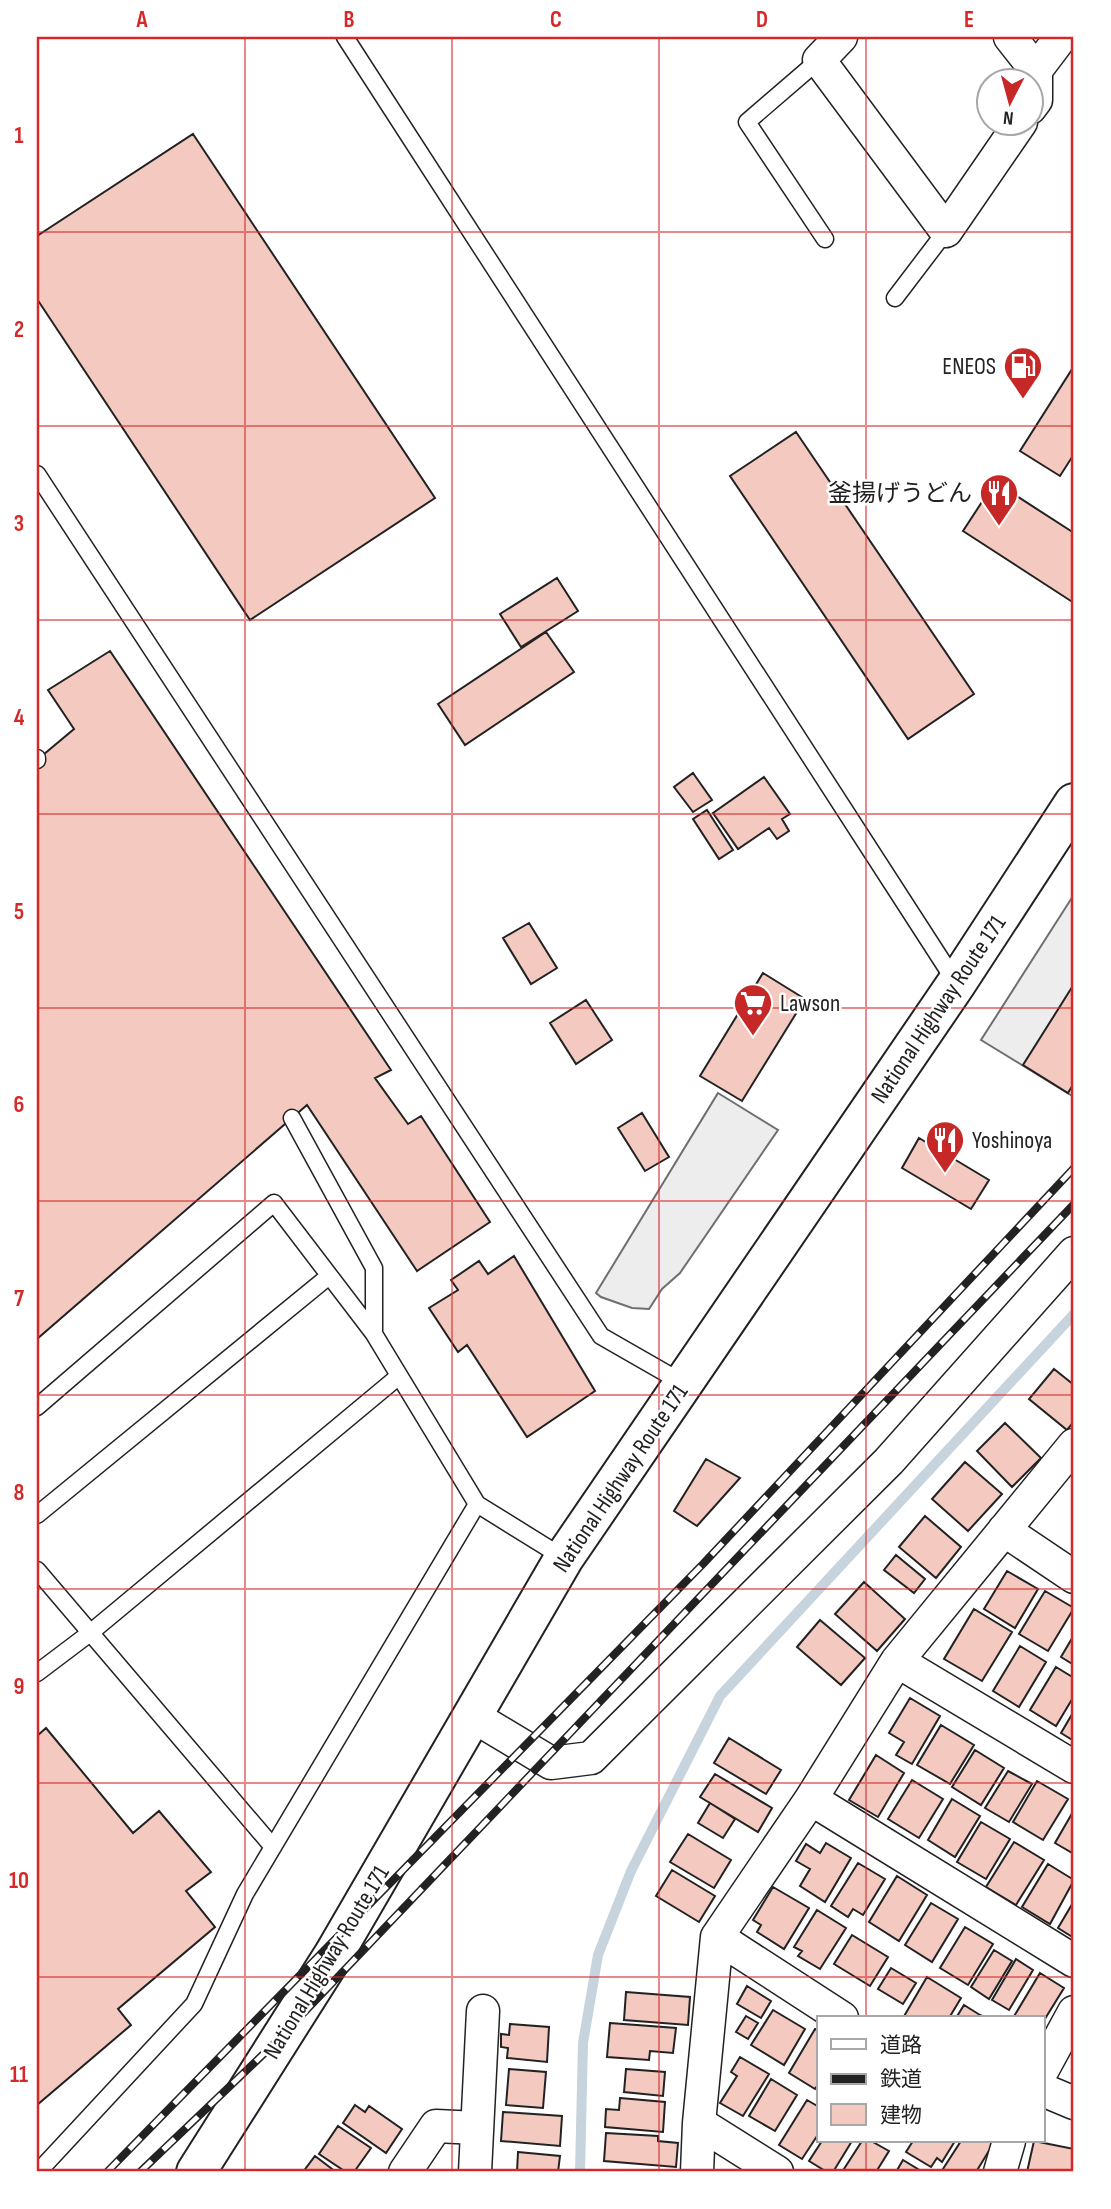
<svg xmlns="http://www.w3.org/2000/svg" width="1111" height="2209" font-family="'Sofia Sans Condensed','Noto Sans JP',sans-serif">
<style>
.parking{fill:#ededed;stroke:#6f6f6f;stroke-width:2}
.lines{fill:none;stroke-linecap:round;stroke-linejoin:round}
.stream{stroke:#c7d3dd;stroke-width:10}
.building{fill:#f3c9c0;stroke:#222;stroke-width:2}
.service-casing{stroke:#222;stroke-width:19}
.minor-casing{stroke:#222;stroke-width:35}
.trunk-casing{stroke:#222;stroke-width:42}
.service{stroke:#fff;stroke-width:16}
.minor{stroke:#fff;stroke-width:32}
.trunk{stroke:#fff;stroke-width:38}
.rail-casing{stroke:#222;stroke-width:8}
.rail{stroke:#fff;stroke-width:5;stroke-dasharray:16;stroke-linecap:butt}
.grid{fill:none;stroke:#d62828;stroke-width:2;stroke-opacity:0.55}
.labels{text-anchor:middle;stroke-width:5;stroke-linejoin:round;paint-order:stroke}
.poi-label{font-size:24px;fill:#222;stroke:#fff;text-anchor:end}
.street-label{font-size:24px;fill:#222;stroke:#fff}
.neatline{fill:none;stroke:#d62828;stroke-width:2.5}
.grid-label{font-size:23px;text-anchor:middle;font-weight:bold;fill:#d62828}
</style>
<rect width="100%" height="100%" fill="#fff"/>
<path class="parking" d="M1073,896L1074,897V1097L981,1040Z
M718,1093L778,1130L680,1273L662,1289L649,1309L632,1308L601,1297L596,1293Z"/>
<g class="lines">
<path class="stream" d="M580,2172L583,2043L598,1955L631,1871L720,1696L1074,1314"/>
</g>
<path class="building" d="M193,134L435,498L250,620L37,299V236Z
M1074,366V454L1060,476L1020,451Z
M796,432L974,694L908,739L730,476Z
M995,482L1074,533V603L963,531Z
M557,578L578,611L521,647L500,614Z
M546,632L574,672L465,745L438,704Z
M110,651L391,1070L375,1078L408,1124L421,1116L490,1222L417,1271L307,1105L37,1339V760L74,729L48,690Z
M693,773L712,800L693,812L674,787Z
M764,777L790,814L782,819L789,831L777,839L769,828L738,849L713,813Z
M707,810L733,850L719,859L693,819Z
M529,923L557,968L531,984L503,938Z
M763,973L805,999L742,1101L700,1076Z
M1074,984V1083L1068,1093L1023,1065Z
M586,1000L612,1040L576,1064L550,1023Z
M642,1113L669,1157L645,1171L618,1128Z
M919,1138L989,1180L971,1209L902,1168Z
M514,1256L595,1391L527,1437L467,1345L458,1352L429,1308L458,1290L451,1280L479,1261L488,1274Z
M1054,1369L1074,1385V1421L1067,1430L1029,1399Z
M1005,1423L1041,1458L1012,1487L977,1451Z
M706,1459L740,1478L697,1526L674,1511Z
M965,1462L1002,1494L968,1531L932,1499Z
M925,1516L961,1547L936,1578L899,1547Z
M896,1555L925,1579L914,1593L884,1570Z
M1007,1571L1038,1589L1015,1628L984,1609Z
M864,1582L905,1619L877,1651L835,1614Z
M1045,1591L1074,1608L1048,1651L1019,1634Z
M974,1609L1012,1632L982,1681L944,1659Z
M820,1620L865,1658L841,1685L797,1647Z
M1074,1635V1665L1061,1657Z
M1020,1646L1046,1662L1019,1707L993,1691Z
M1056,1667L1074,1678V1696L1056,1726L1030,1710Z
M910,1698L940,1716L912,1764L896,1755L904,1742L889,1733Z
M1074,1711V1741L1061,1733Z
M941,1725L974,1745L950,1784L917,1765Z
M46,1728L133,1833L159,1811L211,1872L186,1891L215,1927L118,2009L131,2025L37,2105V1736Z
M729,1738L781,1770L766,1794L714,1763Z
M975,1750L1004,1768L981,1805L952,1787Z
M876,1755L904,1773L878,1817L849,1800Z
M1008,1771L1032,1784L1009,1822L985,1808Z
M715,1774L772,1808L758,1832L700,1797Z
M912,1780L943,1799L919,1838L888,1819Z
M1037,1781L1068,1799L1043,1840L1013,1822Z
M952,1799L980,1816L955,1857L928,1840Z
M710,1803L735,1819L723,1838L698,1823Z
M1074,1810V1854L1055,1843Z
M981,1822L1010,1839L986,1879L957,1862Z
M688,1834L731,1860L714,1888L670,1862Z
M1014,1842L1044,1860L1016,1905L986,1887Z
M826,1843L851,1858L825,1902L800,1886L810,1869L796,1861L806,1844L820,1853Z
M858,1863L885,1879L863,1915L853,1909L848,1917L831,1906Z
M1048,1864L1074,1880L1050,1924L1022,1907Z
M672,1870L715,1896L699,1922L656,1896Z
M897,1876L927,1895L899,1941L869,1922Z
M773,1887L809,1908L784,1949L757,1932L761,1925L753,1920Z
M1074,1901V1938L1058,1928Z
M931,1903L958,1919L932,1962L905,1945Z
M817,1910L846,1928L820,1969L798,1956L802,1951L794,1947Z
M965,1927L993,1944L968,1985L940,1968Z
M852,1935L888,1957L870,1986L834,1964Z
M994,1950L1012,1961L989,1999L971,1987Z
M1016,1959L1033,1970L1009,2010L992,2000Z
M891,1968L916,1983L903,2004L878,1989Z
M1040,1973L1064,1988L1043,2022V2018H1013Z
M927,1977L961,1998L949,2018H903Z
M747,1986L771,2001L761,2018L737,2004Z
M626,1992L690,1997L688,2025L624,2020Z
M964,2005L980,2015L986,2018H956Z
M773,2010L805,2029L784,2065L751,2045Z
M746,2016L758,2023L748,2039L736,2032Z
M610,2023L676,2028L673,2053L650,2051L649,2060L607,2057Z
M510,2024L549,2027L547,2062L507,2058L508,2048L501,2047V2034L509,2035Z
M815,2029L819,2031V2083L815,2089L789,2073Z
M740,2057L769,2074L743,2116L720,2103L737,2076L731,2072Z
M509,2069L546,2072L543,2108L506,2105Z
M626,2069L665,2072L663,2096L624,2092Z
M771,2079L797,2095L775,2131L749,2116Z
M620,2098L665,2102L663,2132L605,2127L606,2109L619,2110Z
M807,2100L819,2107V2133L802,2159L779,2145Z
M355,2105L365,2112L369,2106L402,2129L386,2153L343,2123Z
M503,2112L562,2116L560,2146L501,2141Z
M338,2126L371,2148L354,2172H346L319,2154Z
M606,2133L658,2136V2141L678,2143L676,2167L604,2161Z
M822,2141H852L833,2172H827L809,2161Z
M862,2141H871L889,2151L876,2172H842Z
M913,2141H955L942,2162L937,2158L931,2167L906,2152Z
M961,2141H995L976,2172H941Z
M1034,2141L1074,2149V2172H1027Z
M518,2152L560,2156L558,2172H517Z
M315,2156L336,2172H303Z
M903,2160L921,2171L920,2172H896Z"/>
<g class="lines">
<g class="service-casing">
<path id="service" d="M345,37L955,981
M819,60L747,122L825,239
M895,298L946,231
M37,474L601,1336L683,1383
M37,758V760
M292,1118L374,1268V1334
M37,1407L274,1203L374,1334L477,1504
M37,1515L329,1276
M37,1570L273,1847
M37,1673L90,1633L399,1376
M38,2172L194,2004L245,1894L477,1504L564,1558"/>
</g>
<g class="minor-casing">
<path id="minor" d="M841,37L819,60L946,231L1021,122
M1010,37L1036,70V100L1030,108
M1036,70L1061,37
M1004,1530L1074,1577
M897,1661L1074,1767
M471,1715L551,1763L591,1758L889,1461L1074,1253
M811,1799L1074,1961
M717,1937L842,2018
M1043,2069L1074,2012
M1043,2090L1074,2103
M699,2123L777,2172
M405,2172L436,2126L477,2128
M475,2172L483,2011
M697,2172L699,2123L717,1937L811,1799L897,1661L1074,1445
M1000,2172L1009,2141"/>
</g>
<g class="trunk-casing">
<path id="trunk" d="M196,2172L334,1954L564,1558L956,984L1074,803"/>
</g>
<use href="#service" class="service"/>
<use href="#minor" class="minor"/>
<use href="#trunk" class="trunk"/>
<g class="rail-casing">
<path id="rail" d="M107,2172L703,1564L1074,1168
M140,2172L274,2044L1074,1204"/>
</g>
<use href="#rail" class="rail"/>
</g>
<path class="grid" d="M245,37V2172M452,37V2172M659,37V2172M866,37V2018M37,232H1074M37,426H1074M37,620H1074M37,814H1074M37,1008H1074M37,1201H1074M37,1395H1074M37,1589H1074M37,1783H1074M37,1977H1074M866,2141V2172"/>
<defs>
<g id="fuel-pin" transform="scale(2.0125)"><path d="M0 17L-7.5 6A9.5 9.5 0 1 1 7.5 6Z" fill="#c62828" stroke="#fff"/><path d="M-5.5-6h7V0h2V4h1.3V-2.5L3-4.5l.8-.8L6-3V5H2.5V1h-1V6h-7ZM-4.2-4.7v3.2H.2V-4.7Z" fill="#fff"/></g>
<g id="restaurant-pin" transform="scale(2.0125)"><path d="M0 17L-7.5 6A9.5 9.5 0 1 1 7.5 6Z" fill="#c62828" stroke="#fff"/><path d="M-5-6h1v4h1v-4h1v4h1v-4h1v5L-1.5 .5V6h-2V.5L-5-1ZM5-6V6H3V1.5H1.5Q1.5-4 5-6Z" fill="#fff"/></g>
<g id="supermarket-pin" transform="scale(2.0125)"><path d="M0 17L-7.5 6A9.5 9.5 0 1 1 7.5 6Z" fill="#c62828" stroke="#fff"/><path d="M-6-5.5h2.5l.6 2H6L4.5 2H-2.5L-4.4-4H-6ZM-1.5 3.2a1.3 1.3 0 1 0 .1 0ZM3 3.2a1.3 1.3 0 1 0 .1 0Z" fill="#fff"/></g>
</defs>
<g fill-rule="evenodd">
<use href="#fuel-pin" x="1023" y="366"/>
<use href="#restaurant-pin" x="999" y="493"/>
<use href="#supermarket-pin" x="753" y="1003"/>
<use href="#restaurant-pin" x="945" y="1140"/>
</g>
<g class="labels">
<g class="poi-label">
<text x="996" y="374">ENEOS</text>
<text x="972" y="501">釜揚げうどん</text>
<text x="780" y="1011" text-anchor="start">Lawson</text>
<text x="972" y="1148" text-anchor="start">Yoshinoya</text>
</g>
<g class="street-label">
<text transform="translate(938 1009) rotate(-56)" y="8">National Highway Route 171</text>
<text transform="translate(620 1478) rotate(-56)" y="8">National Highway Route 171</text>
<text transform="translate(326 1962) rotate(-59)" y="8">National Highway Route 171</text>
</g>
</g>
<rect width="1111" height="2209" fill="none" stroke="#ffffff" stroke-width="77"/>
<rect x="817" y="2016" width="228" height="126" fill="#ffffff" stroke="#a7a7a7" stroke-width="2"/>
<rect x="831" y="2039" width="35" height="10" fill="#ffffff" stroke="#a7a7a7" stroke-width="2"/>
<text x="880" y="2052" font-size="21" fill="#222222">道路</text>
<rect x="831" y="2074" width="35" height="10" fill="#222222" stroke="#a7a7a7" stroke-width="2"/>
<text x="880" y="2086" font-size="21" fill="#222222">鉄道</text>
<rect x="831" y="2104" width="35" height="21" fill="#f3c9c0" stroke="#a7a7a7" stroke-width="2"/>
<text x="880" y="2122" font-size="21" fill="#222222">建物</text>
<g transform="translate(1010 102) rotate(186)"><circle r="33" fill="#ffffff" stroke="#a7a7a7" stroke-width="2"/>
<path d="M0-5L12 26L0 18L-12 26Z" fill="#c62828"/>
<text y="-10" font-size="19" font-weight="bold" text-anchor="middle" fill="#222222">N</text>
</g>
<rect x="38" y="38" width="1034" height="2132" class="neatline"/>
<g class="grid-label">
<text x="142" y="27">A</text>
<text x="349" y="27">B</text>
<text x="556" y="27">C</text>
<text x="762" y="27">D</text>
<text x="969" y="27">E</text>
<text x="19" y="143">1</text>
<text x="19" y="337">2</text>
<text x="19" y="531">3</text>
<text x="19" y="725">4</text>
<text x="19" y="919">5</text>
<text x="19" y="1112">6</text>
<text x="19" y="1306">7</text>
<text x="19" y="1500">8</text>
<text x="19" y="1694">9</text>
<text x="19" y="1888">10</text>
<text x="19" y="2082">11</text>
</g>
</svg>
